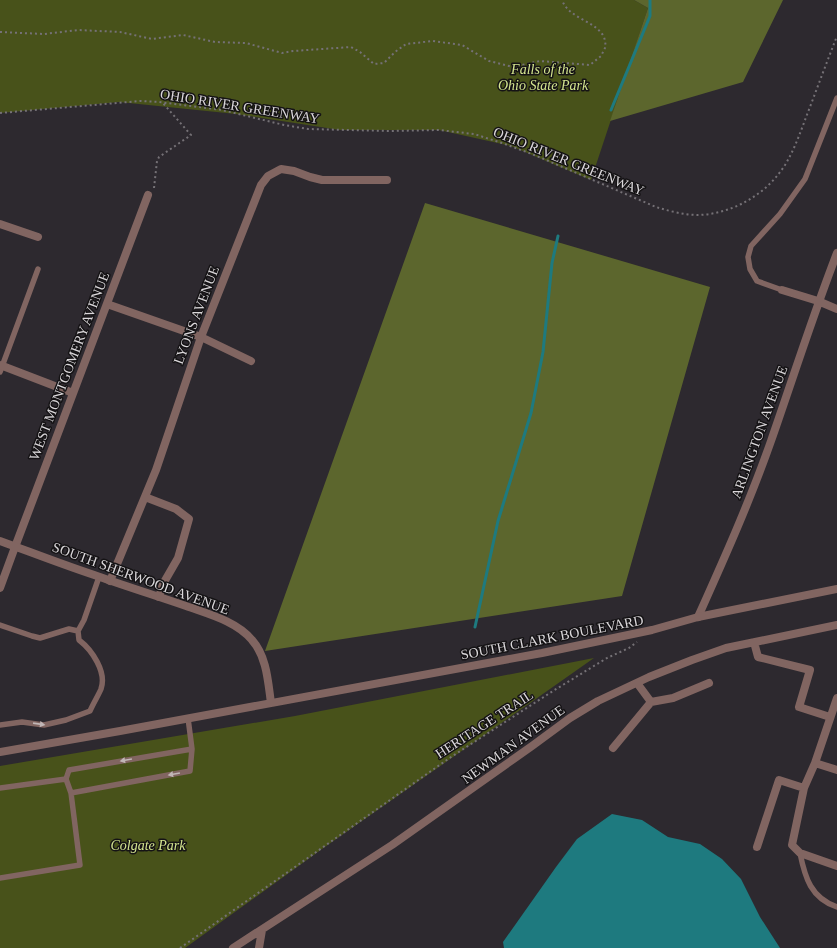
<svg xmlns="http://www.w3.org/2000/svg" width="837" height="948" font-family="Georgia,serif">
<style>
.green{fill:#48521a}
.forest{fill:#5c662d}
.water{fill:#1e7a7f}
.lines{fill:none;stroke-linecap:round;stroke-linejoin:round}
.stream{stroke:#1e7a7f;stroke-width:3}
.path{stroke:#757176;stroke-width:2;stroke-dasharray:2 3;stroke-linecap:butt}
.service{stroke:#816561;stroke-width:5.5}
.minor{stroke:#816561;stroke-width:8}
.tertiary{stroke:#816561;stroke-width:8}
.oneway{fill:#c0b6b6}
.labels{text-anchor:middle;stroke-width:3;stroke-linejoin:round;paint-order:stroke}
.park-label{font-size:14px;font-style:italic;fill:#d4e58f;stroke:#151315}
.street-label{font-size:14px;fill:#dbd8db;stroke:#151315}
</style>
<rect width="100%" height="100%" fill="#2d292f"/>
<path class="green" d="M0,0H634L648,8L591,180L511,146L439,130H340L236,114L119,102L0,113Z
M594,658L322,849L185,948H0V766L295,716Z"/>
<path class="forest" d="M634,0H783L743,82L610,121L648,8Z
M425,203L710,287L622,596L265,651Z"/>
<path class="water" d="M612,814L642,820L668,837L700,844L722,859L741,879L760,917L780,948H504L503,942L556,867L577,839Z"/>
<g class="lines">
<path class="stream" d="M611,110L650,16V0
M475,627L498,521L531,413L543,352L552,263L558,236"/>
<path class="path" d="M0,32L44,34L78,30L120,32L152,39L183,35L215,42L246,43L282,53L293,51L351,47L360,52L374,64L384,63L395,52L406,44L433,41L462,45L489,61L513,67L540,61L590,65L601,56L606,46C605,43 605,40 604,37C595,20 569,19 562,0
M0,113L140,101L159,102L222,110L284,125L308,129L389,131L439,130L474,134L502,143L532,154L656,207C669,211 684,215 698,215C732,214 766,195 785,165C796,147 802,127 810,107C819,83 828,59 837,36
M154,188L157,161L159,157L191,135L162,102
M180,948L451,757L553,691L607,658L629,648L637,642"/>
<path class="service" d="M782,290L757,281L750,269L748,257L751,246L780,214L805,179L837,98
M0,372L38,269
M0,625L32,636L40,638L69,629L78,631
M0,725L22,722L44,725L66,720L90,711C93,704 98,696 101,689C107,672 92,650 79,640L78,631L84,620L99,577
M0,788L66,779
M71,793L190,771L192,749L188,718
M800,853C805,878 811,898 837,907
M0,878L80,865L71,793L66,779L69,770L192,749"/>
<path class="minor" d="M0,224L38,237
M782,290L818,301L837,309
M107,304L201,337L251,361
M0,365L73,393
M145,497L176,509L189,519L178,558L163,584L159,597
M15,547L148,195
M110,581L156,470L201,337L261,185L268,176L281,169L294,171L310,177L322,180H387
M698,617C724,559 750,501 771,441C793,378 813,315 837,253
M754,642L758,657L810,670L799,707L830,717
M637,683L651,702L673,698L709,683
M837,698L815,763L804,788L792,845L800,853L837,866
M613,748L651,702
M815,763L837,770
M757,847L779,780L804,788
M233,948L392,845L532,746L570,718L598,701L649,677L692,660L726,648L837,625
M259,948L262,930"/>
<path class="tertiary" d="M0,541C33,553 66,566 100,577C128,587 157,596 186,606C208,614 236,621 252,640C267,657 268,682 271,703
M0,588L15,547
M0,752L120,731L542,653L652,630L698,617L837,589"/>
</g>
<defs><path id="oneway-solid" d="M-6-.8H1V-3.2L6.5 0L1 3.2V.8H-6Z"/></defs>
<g class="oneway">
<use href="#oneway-solid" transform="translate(39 724) rotate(8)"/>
<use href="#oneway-solid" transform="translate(126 760) rotate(170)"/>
<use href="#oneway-solid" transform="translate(174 774) rotate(170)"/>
</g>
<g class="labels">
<g class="park-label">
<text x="543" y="74">Falls of the<tspan x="543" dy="16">Ohio State Park</tspan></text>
<text x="148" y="850">Colgate Park</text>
</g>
<g class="street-label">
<text transform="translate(240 106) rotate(9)" y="5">OHIO RIVER GREENWAY</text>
<text transform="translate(569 161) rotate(22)" y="5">OHIO RIVER GREENWAY</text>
<text transform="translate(196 315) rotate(-69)" y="5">LYONS AVENUE</text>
<text transform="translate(69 366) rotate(-69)" y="5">WEST MONTGOMERY AVENUE</text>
<text transform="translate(759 432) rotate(-70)" y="5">ARLINGTON AVENUE</text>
<text transform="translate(141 578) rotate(20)" y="5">SOUTH SHERWOOD AVENUE</text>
<text transform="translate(552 637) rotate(-11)" y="5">SOUTH CLARK BOULEVARD</text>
<text transform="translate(484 724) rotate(-33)" y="5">HERITAGE TRAIL</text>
<text transform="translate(513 744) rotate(-36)" y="5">NEWMAN AVENUE</text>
</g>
</g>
</svg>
